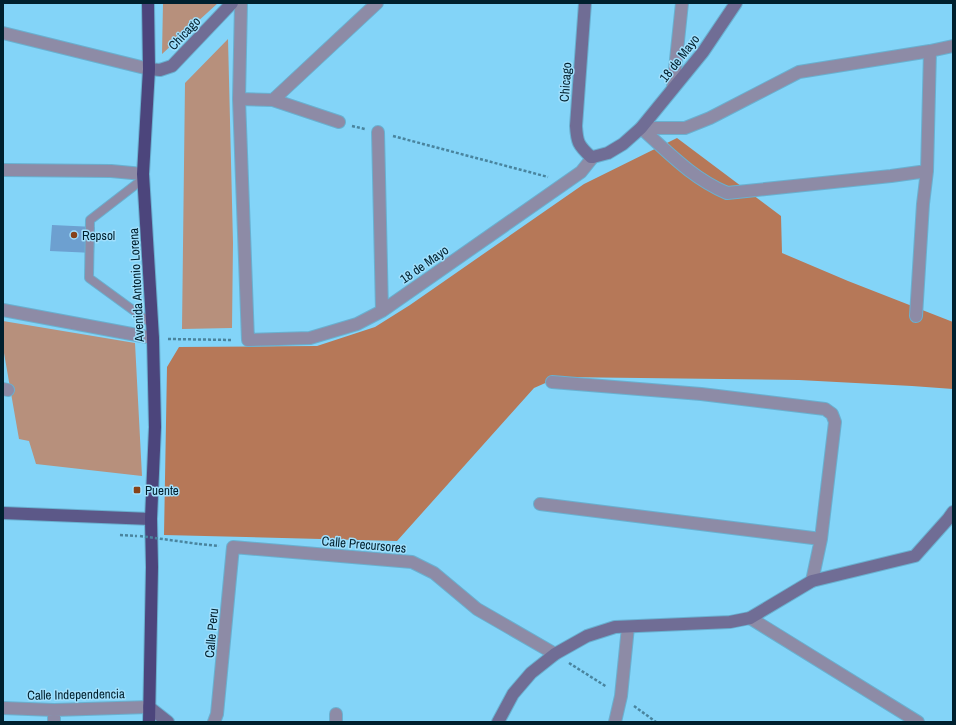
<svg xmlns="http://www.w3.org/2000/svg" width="956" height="725" font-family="'Archivo Narrow',sans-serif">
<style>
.green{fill:#b7907c}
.forest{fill:#b67858}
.building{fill:#6da0d0}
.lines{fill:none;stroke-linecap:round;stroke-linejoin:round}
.lane-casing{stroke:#69b0d0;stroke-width:10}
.street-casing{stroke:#69b0d0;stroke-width:14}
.secondary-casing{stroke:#69b0d0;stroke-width:14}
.primary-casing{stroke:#69b0d0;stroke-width:14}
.highway-casing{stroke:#69b0d0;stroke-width:14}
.path{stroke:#49849e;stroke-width:2.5;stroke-dasharray:3 2;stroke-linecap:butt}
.lane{stroke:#8d8ba6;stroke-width:8}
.street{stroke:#8d8ba6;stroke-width:12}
.secondary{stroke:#706d95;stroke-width:12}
.primary{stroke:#5c5888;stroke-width:12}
.highway{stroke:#4c457c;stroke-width:12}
.path-bridge{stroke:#49849e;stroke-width:2.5;stroke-dasharray:3 2;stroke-linecap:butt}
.poi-dot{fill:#874219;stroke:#a0dffc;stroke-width:1.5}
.labels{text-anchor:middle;stroke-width:3;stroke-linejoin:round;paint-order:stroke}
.street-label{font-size:13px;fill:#00202e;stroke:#a0dffc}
.poi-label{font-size:13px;fill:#00202e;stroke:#a0dffc;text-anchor:start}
</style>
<rect width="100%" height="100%" fill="#83d4f8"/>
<path class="green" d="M163,3H218L162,54Z
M228,39L233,243L232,328L182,329L185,83Z
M3,321L135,343L142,476L36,464L29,441L19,439L4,353H3Z"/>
<path class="forest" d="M677,138L781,216L782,253L848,281L953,322V389L912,386L799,380L559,377L534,388L397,541L164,535L167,367L179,347L317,346L375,327L410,305L584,184Z"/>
<path class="building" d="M52,225L95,227L94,253L50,251Z"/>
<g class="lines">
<g class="lane-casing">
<path id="lane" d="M143,179L90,220L89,278L152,324"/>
</g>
<g class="street-casing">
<path id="street" d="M241,3L239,99L248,340L310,338L357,324L382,311L581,172L593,157
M3,33L149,69
M673,88L682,3
M239,99L273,100L339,122
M273,100L377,3
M641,128H685L710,118L799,72L930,51L953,46
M641,128C669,153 692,178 727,193L891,176L927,171
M378,132L382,311
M3,170L111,171L143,174
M3,310L153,338
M916,316L923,204L927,171L930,51
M552,382L701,394L825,409L832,414L835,422L821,539L812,581
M3,389L8,390
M540,504L821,539
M750,618L918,722
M3,708L54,710L149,707
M54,722V710
M214,722L217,714L233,547L412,562L434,573L477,609L555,654
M336,722V714
M615,722L621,696L628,627"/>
</g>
<g class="secondary-casing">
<path id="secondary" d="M585,3L576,126C577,142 578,145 591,157H593L608,153L623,144L641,128L703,52L736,3
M149,69L160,70L172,66L232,3
M149,707L168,722
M498,722L513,694L531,673L555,654L587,636L615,627L730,622L750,618L812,581L915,556L948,519L953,512"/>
</g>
<g class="primary-casing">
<path id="primary" d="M3,513L151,519"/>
</g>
<g class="highway-casing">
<path id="highway" d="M148,3L149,69L143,174L153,338L155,427L151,519L152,567L149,722"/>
</g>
<path class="path" d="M352,126L365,129
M393,136L548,177
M168,339L233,340
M120,535L137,536
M199,544L219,546
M569,663L607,687
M634,706L656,722"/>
<use href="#lane" class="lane"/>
<use href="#street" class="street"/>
<use href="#secondary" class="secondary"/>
<use href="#primary" class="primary"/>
<use href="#highway" class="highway"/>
<path class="path-bridge" d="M140,536L199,544"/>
</g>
<g class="poi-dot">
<circle cx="74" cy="235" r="4"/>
<rect x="133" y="486" width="8" height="8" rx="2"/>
</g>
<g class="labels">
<g class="street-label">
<text transform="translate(184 33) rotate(-47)" y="5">Chicago</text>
<text transform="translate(679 58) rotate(-52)" y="5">18 de Mayo</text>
<text transform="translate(565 82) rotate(-86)" y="5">Chicago</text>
<text transform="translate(424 264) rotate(-35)" y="5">18 de Mayo</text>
<text transform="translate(136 285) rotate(-93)" y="5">Avenida Antonio Lorena</text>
<text transform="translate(364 544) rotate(5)" y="5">Calle Precursores</text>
<text transform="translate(211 633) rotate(-85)" y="5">Calle Peru</text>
<text transform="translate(76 694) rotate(-1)" y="5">Calle Independencia</text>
</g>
<g class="poi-label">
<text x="82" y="240">Repsol</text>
<text x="145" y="495">Puente</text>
</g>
</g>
<rect width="956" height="725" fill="none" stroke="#00202e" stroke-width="8"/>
</svg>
